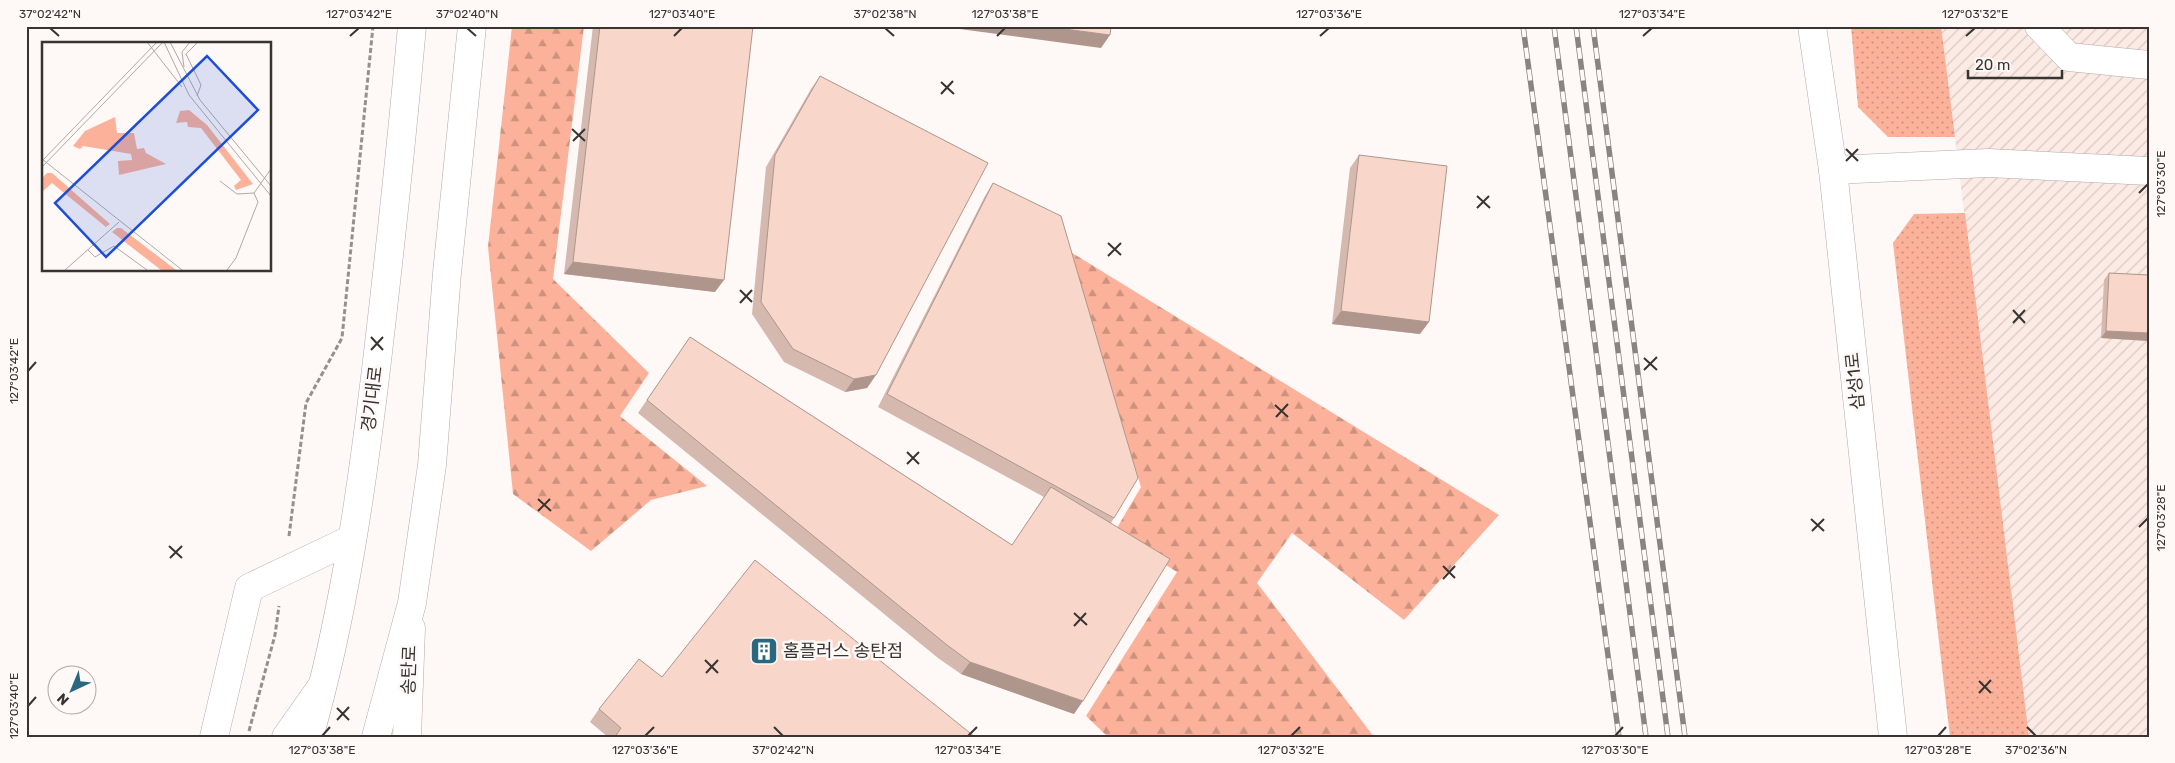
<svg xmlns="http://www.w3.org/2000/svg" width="2175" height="763" font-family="Rubik,'Noto Sans KR',sans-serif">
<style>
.industrial{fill:url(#industrial-furrows)}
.grass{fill:url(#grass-dots)}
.forest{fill:url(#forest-firs)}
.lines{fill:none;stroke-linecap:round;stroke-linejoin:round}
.street-casing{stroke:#b2aaa7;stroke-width:29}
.secondary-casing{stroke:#b2aaa7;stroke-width:29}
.primary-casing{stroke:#b2aaa7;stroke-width:29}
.path{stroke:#94908e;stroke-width:3;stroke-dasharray:5 2.5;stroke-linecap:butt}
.street{stroke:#fff;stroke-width:28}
.secondary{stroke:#fff;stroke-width:28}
.primary{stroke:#fff;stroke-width:28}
.rail-casing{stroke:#888482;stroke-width:5.5}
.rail{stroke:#fef8f7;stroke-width:4;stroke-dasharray:11;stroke-linecap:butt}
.wall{fill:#d5b8ae}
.shaded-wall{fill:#ae968d}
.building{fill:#f8d6ca;stroke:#ae968d}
.ticks{fill:none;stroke:#373432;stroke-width:2}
.labels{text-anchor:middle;stroke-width:5;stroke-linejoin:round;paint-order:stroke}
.street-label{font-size:18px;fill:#373432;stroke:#fef8f7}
.poi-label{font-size:18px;fill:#373432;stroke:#fef8f7;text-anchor:start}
.inset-road{fill:none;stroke:#aeaaa8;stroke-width:1}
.view{fill:#1d4ed8;fill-opacity:0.15;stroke:#1d4ed8;stroke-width:2.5}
.inset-edge{fill:none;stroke:#373432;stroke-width:2.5}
.neatline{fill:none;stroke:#373432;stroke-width:2}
.ticks-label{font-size:12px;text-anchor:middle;fill:#373432}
</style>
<defs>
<pattern id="industrial-furrows" width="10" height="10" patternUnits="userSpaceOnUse" patternTransform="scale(1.25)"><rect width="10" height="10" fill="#fceae4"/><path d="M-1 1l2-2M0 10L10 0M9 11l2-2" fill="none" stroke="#d9c9c4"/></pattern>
<pattern id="grass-dots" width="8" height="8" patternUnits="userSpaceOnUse" patternTransform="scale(1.25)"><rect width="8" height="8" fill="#fcb29a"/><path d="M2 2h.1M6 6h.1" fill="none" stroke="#cd927e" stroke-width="1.8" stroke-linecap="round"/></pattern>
<pattern id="forest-firs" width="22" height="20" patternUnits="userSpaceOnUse" patternTransform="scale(1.25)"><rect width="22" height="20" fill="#fcb29a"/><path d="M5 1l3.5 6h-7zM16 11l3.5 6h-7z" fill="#cd927e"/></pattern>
</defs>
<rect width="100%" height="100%" fill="#fef8f7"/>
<path class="industrial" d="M1941,26H2149V737H2029Z"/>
<path class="grass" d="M1851,26H1941L1955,137H1888L1858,107Z
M1965,213L2029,737H1950L1893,243L1914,214Z"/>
<path class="forest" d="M512,26H584L553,279L649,373L620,416L707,486L651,500L591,551L513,494L488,247Z
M1069,251L1499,515L1404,620L1292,533L1257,583L1374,737H1108L1086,716L1177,572L1114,533L1141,487Z"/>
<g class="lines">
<g class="street-casing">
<path id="street" d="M2039,26L2069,57L2149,65
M1833,170L1988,163L2149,171
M214,737L249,588L352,539"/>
</g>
<g class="secondary-casing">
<path id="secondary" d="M1812,26L1833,170L1893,737
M286,737L322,686
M407,737L411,628"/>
</g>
<g class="primary-casing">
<path id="primary" d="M309,737C344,615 362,487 377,361C390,250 402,138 412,26
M376,737L412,603L432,465L447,273L472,26"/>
</g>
<path class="path" d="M289,536L306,403L342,338L373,26
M249,731L275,635L279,606"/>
<use href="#street" class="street"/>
<use href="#secondary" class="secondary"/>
<use href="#primary" class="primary"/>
<g class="rail-casing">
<path id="rail" d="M1523,26L1619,737
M1554,26L1646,737
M1576,26L1668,737
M1593,26L1685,737"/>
</g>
<use href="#rail" class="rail"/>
</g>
<path class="wall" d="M593,26H753L715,292L564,274Z
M820,76L876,375L867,388L845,392L784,362L752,314L766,167L811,89Z
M1359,155L1420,334L1332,324L1350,168Z
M993,183L1114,518L1111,523L1074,714L961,674L938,658L638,413L690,337L1012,545L1044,497L878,407L985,196Z
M2109,273L2149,275V341L2101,338L2104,280Z
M662,677L975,737H608L590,722L599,709Z"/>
<path class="shaded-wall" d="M937,26H1042L1110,35L1101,48Z
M573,262L724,280L715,292L564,274Z
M1341,311L1429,322L1420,334L1332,324Z
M2106,331L2149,333V341L2101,338Z
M876,375L867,388L845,392L854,379Z
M970,662L1083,701L1074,714L961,674Z"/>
<path class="building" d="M600,26H753L724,280L573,262Z
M1042,26H1111L1110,35Z
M820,76L988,163L876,375L854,379L793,349L761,302L775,155Z
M1359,155L1447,166L1429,322L1341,311Z
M993,183L1061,216L1138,478L1114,518L887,394Z
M2109,273L2149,275V333L2106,331Z
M690,337L1012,545L1051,487L1170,559L1083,701L970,662L947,645L647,400Z
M755,560L975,737H615L621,728L599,709L639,659L662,677Z"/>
<path class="ticks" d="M50,28L59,36M467,28L476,36M885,28L894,36M350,36L359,28M674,36L682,28M997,36L1005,28M1320,36L1329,28M1643,36L1652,28M1966,36L1975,28M941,82L954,94M941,94L953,81M572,129L585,141M573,141L585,129M1846,149L1858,161M1846,161L1858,149M2139,193L2148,184M1477,196L1490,208M1477,208L1489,196M1108,243L1121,255M1108,256L1121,243M740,290L752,302M740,303L752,290M2013,310L2025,323M2013,323L2025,310M371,337L383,350M371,350L383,337M1644,358L1657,370M1644,370L1657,357M28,371L36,362M1275,405L1288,417M1276,417L1288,404M907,452L919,464M907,464L919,452M538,499L551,511M538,511L550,499M1811,519L1824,531M2139,527L2148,518M1812,531L1824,519M169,546L182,558M170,558L182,546M1443,566L1455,578M1443,579L1455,566M1074,613L1087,625M1074,626L1086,613M705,660L718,673M706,673L718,660M1979,681L1991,693M1979,693L1991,680M28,706L36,697M337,708L349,720M337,720L349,707M774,727L783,736M2027,727L2036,736M322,736L330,727M645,736L654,727M968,736L977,727M1291,736L1300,727M1615,736L1623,727M1938,736L1946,727"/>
<defs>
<g id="building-square" transform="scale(1.4375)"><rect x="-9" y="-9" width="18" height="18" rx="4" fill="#29687e" stroke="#fef8f7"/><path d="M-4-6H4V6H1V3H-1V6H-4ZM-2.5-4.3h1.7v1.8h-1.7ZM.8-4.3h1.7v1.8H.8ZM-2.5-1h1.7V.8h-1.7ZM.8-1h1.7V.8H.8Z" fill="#fff"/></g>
</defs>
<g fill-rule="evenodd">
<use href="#building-square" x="764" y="651"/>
</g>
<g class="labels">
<g class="street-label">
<text transform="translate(1855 381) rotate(-96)" y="6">삼성1로</text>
<text transform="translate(372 399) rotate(-83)" y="6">경기대로</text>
<text transform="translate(409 670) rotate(-88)" y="6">송탄로</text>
</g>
<g class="poi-label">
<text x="783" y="657">홈플러스 송탄점</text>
</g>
</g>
<g transform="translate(42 42)">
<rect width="229" height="229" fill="#fef8f7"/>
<path d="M5,131H10L68,182L64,185L10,141L0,150V136ZM75,186H79L134,228H119L70,190Z" fill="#fcb29a"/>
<path d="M147,68L165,83L211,142L194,148L192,144L199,138L159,86L146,85L145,80L134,81L138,69ZM73,75L75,91H92L95,107L102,106L104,111L124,122L77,133L76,119L90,118L89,112L41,104L38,107L31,104L43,89Z" fill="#fcb29a"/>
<path class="inset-road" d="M105,0L140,45M122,0L147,53L229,154M128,0L158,58L229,144M142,25L140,10L148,0M155,54L159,43L144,12L156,0M0,117L140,228M0,119L115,0M0,125L121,0M178,139L195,152L212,151M46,208L53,215L72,204L105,228M23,228L77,180M185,228L194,216L216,160L212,151L229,127"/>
<path class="view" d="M165,14L216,68L64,215L13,161Z"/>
<rect width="229" height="229" class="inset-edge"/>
</g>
<rect width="2175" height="763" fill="none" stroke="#fef8f7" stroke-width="55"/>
<g transform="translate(72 690) rotate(224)"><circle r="24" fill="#fef8f7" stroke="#aeaaa8"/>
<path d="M0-4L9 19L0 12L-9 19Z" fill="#29687e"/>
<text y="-8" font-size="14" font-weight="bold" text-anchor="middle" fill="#373432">N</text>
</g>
<path d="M1968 70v8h94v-8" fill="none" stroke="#373432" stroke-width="2.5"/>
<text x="1975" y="70" font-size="15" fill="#373432" stroke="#fef8f7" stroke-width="4" paint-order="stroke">20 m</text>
<rect x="28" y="28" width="2120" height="708" class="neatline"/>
<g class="ticks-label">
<text x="50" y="18">37°02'42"N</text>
<text x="359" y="18">127°03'42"E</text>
<text x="467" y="18">37°02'40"N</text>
<text x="682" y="18">127°03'40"E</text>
<text x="885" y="18">37°02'38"N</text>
<text x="1005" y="18">127°03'38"E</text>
<text x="1329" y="18">127°03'36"E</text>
<text x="1652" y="18">127°03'34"E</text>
<text x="1975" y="18">127°03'32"E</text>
<text transform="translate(2161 184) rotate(-90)" y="4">127°03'30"E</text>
<text transform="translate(14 371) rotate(-90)" y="4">127°03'42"E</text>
<text transform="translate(2161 518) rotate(-90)" y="4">127°03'28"E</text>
<text transform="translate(14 706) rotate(-90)" y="4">127°03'40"E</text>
<text x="322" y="754">127°03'38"E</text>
<text x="645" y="754">127°03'36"E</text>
<text x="783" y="754">37°02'42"N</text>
<text x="968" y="754">127°03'34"E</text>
<text x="1291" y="754">127°03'32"E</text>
<text x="1615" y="754">127°03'30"E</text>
<text x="1938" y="754">127°03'28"E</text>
<text x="2036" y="754">37°02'36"N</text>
</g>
</svg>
